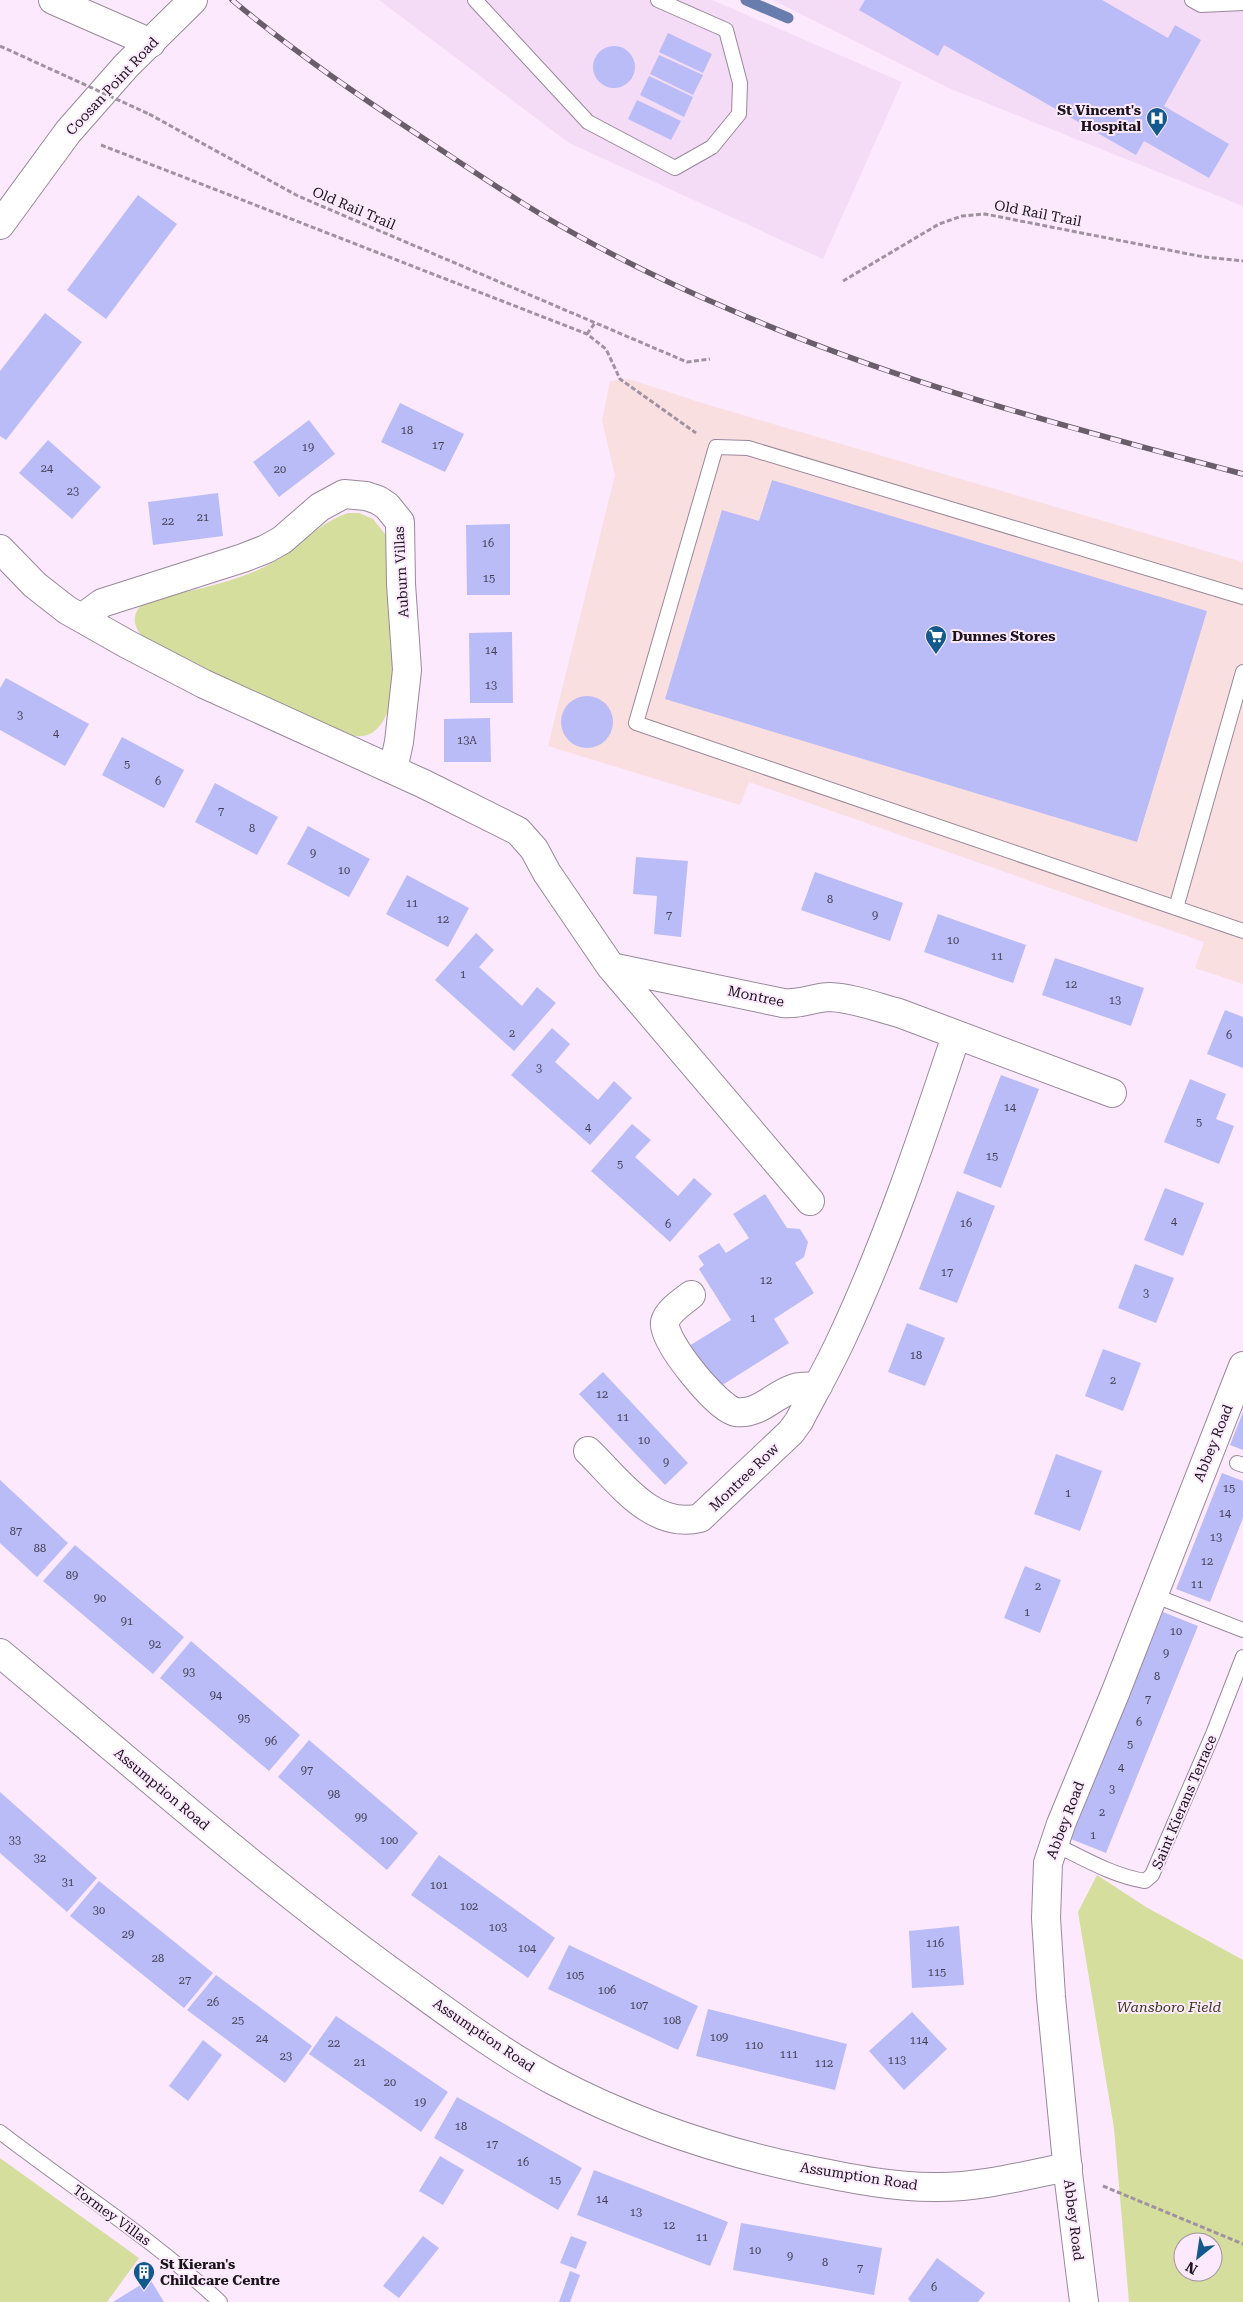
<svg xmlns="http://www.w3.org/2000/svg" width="1243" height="2302" font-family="'Roboto Serif',serif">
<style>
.commercial{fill:#fadfe0}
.built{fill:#f4dbf6}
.green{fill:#d5de9d;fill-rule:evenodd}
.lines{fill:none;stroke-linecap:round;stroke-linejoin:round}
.stream{stroke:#687dae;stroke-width:11}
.building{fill:#babcf8}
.lane-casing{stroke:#99889b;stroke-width:16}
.street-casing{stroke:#99889b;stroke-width:30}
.secondary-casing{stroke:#99889b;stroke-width:30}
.path{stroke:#a092a1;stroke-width:3;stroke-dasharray:5 2.5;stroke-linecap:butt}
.lane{stroke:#fff;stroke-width:14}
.street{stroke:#fff;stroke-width:28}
.secondary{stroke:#fff;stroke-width:28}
.rail-casing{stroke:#695e6a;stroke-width:5.5}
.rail{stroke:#fce9fe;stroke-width:4;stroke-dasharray:11;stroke-linecap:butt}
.path-bridge{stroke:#a092a1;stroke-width:3;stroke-dasharray:5 2.5;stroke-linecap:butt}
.labels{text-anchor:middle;stroke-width:4;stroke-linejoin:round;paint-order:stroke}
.number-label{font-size:11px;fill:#433e52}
.street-label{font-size:14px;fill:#1b141b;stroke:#fce9fe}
.poi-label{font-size:14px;font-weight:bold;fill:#1b141b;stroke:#fce9fe;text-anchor:start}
.park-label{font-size:14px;font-style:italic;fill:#373a17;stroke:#fce9fe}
</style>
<rect width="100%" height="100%" fill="#fce9fe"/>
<path class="commercial" d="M629,379L702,403L1243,562V984L1195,968L1204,942L749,782L740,805L548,746L615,475L602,421L610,381Z"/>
<path class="built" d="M379,0H712L902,82L823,259L569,143Z
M773,0H1243V206L951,89Z"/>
<path class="green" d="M348,513H359L373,519L389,539L393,693C389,714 378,743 350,735L223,677L142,636C131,623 133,613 144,602C186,591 234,584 272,563C298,549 319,522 348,513Z
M1097,1875L1146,1907L1243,1960V2302H1129L1114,2128L1078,1912ZM1183,2242H1213V2272H1183Z
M0,2158L139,2258L107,2302H0Z"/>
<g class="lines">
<path class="stream" d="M746,0L788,18"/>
</g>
<path class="building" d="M865,0H1102L1168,38L1175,25L1201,40L1164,106L1229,144L1209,178L1144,141L1136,155L944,45L938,56L859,10Z
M668,33L712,54L703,73L659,52Z
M593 67a21 21 0 1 1 42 0a21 21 0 1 1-42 0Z
M659,55L703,75L693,95L650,74Z
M649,76L693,97L684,117L640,95Z
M637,100L681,121L671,140L628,119Z
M138,195L177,224L106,319L67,290Z
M45,313L82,342L6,440L0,436V371Z
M400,403L464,434L445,472L381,442Z
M309,420L335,454L279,497L253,462Z
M48,440L101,487L72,519L19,473Z
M772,480L1207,611L1137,842L665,699L722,510L759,521Z
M218,493L223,536L153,545L148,502Z
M510,524V595H467L466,525Z
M512,632L513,703H470L469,633Z
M6,678L89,724L65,766L0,730V688Z
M561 722a26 26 0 1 1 52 0a26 26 0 1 1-52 0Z
M490,718L491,762H444V719Z
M122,737L184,770L164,808L102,775Z
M215,783L278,817L257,855L195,822Z
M308,826L370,859L349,897L287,864Z
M636,857L688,861L681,937L654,934L657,896L633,894Z
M815,872L903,903L890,941L801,910Z
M407,875L469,908L448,947L386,914Z
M938,914L1026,945L1013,983L924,952Z
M476,933L494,950L479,967L522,1006L537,987L556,1003L514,1051L435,980Z
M1055,958L1144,988L1131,1026L1042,995Z
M1225,1010L1243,1017V1068L1207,1054Z
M552,1028L570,1044L555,1062L598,1100L614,1081L632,1098L590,1145L511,1075Z
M1001,1075L1039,1089L1001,1188L963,1173Z
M1190,1079L1226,1094L1216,1119L1234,1126L1219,1164L1164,1142Z
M632,1124L651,1140L635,1157L678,1196L694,1178L712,1194L670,1242L591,1171Z
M1165,1188L1204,1203L1183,1256L1144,1240Z
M957,1191L995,1206L957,1303L919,1289Z
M765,1194L787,1228L800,1229L808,1242L804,1257L795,1263L814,1293L774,1319L789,1343L716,1389L689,1346L731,1320L699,1269L704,1265L698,1256L719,1243L726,1253L749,1238L733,1214Z
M1135,1264L1174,1278L1156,1323L1118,1308Z
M907,1323L945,1338L925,1386L888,1372Z
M1103,1349L1141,1363L1123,1411L1085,1396Z
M603,1372L688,1463L665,1485L579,1394Z
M1243,1412V1450L1230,1445Z
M1056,1454L1102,1471L1080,1531L1034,1514Z
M1222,1473L1243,1481V1518L1210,1602L1176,1589Z
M0,1480L68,1543L37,1577L0,1543Z
M75,1545L184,1637L153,1674L43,1581Z
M1025,1566L1061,1580L1040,1633L1004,1618Z
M1163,1612L1198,1626L1106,1853L1071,1839Z
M191,1641L300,1735L269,1771L160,1678Z
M309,1740L418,1833L387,1870L278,1777Z
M0,1792L97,1878L67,1912L0,1853Z
M439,1855L555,1938L528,1978L411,1895Z
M99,1881L213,1973L184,2008L70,1916Z
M959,1926L964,1985L912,1988L909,1931Z
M569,1945L698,2006L678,2050L548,1989Z
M216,1975L312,2046L285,2083L187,2010Z
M708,2009L847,2044L835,2090L696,2056Z
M912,2012L947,2049L904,2090L869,2051Z
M336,2016L448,2092L421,2132L309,2054Z
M203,2040L222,2055L188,2101L169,2086Z
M457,2097L582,2168L558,2210L434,2138Z
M440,2156L464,2170L443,2205L419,2191Z
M594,2170L728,2222L710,2266L577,2215Z
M741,2223L882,2248L874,2295L733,2270Z
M423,2236L439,2248L399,2298L383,2286Z
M571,2236L587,2242L576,2269L560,2263Z
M937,2258L985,2293L978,2302H911L908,2299Z
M570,2271L580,2275L570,2302H559Z
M150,2279L164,2302H113Z"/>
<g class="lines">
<g class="lane-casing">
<path id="lane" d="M475,0L588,122L675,168L712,147L739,114L740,83L726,30L658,0
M1192,0L1201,5L1243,3
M1243,597L748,448L716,447L636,723L1243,931
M1176,908L1243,672
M1237,1463L1243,1465
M1153,1595L1243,1630
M1054,1844C1083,1858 1113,1876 1145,1881L1152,1875L1213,1734L1243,1657
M0,2132C74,2189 152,2238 220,2302"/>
</g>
<g class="street-casing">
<path id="street" d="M53,0L151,43
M0,549L35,585L67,610L127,644L204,684L424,784L518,831L534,849L547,873L611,967L810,1201
M82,618L102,603L243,558L266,549L282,540L320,507L344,494L366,496L378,500L387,506L400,522L401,584L407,670L399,742L393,770
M611,967L783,1003C801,1005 814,997 830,997C853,998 876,1007 899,1013L1112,1093
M691,1295C682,1302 668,1311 665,1322C661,1340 719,1410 736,1412C760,1415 774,1394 795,1388C801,1386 811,1387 818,1386
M588,1451C619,1481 652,1530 700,1518L791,1432L799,1421C813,1394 828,1368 841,1340C887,1242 922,1138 956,1036
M0,1653C128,1760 254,1871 389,1970C442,2008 496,2050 554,2081C632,2122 718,2151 804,2169C848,2178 895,2188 939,2187C983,2187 1026,2175 1068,2167"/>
</g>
<g class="secondary-casing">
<path id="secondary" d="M0,225L68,132L126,66L193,0
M1084,2302L1068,2173L1051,1997L1046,1918L1048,1863L1061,1824L1116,1691L1243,1366"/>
</g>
<path class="path" d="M0,46L68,77
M149,114L298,196L687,362L710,359
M101,145L587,334L606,349L620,379L696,433
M843,281L939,224L962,216L985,214L1204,257L1243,261
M587,334L595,323
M1103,2186L1243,2244"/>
<use href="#lane" class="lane"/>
<use href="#street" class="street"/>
<use href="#secondary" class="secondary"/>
<g class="rail-casing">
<path id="rail" d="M232,0C294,52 362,98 429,142C461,163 492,184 524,204C590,245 660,280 731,310C895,382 1070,428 1243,474"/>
</g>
<use href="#rail" class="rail"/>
<path class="path-bridge" d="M68,77L149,114"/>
</g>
<defs>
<g id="hospital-pin" transform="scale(1.125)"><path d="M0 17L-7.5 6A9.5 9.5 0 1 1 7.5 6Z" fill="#12598d" stroke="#fce9fe"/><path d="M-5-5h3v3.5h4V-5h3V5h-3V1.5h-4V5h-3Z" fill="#fff"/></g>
<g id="supermarket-pin" transform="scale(1.125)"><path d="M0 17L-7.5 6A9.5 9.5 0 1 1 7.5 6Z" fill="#12598d" stroke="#fce9fe"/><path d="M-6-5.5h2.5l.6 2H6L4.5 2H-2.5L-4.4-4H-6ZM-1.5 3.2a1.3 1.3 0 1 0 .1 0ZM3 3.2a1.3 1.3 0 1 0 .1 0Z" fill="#fff"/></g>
<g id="building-pin" transform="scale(1.125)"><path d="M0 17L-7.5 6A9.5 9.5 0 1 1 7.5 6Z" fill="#12598d" stroke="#fce9fe"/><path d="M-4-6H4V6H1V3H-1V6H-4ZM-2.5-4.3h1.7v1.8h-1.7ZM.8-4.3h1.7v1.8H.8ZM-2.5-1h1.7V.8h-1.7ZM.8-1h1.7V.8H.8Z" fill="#fff"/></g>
</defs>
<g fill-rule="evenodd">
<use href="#hospital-pin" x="1157" y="118"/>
<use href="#supermarket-pin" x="936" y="636"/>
<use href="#building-pin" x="144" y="2272"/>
</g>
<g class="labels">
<g class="number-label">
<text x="407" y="434">18</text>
<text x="438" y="449">17</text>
<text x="308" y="451">19</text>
<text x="47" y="472">24</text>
<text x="280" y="473">20</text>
<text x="73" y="495">23</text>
<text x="203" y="521">21</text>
<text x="168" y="525">22</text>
<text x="488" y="547">16</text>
<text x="489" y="582">15</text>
<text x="491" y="654">14</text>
<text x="491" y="689">13</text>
<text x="20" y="719">3</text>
<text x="56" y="737">4</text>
<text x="467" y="744">13A</text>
<text x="127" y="768">5</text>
<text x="158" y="785">6</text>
<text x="221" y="815">7</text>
<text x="252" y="832">8</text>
<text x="313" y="857">9</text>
<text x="344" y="874">10</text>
<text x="830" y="903">8</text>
<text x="412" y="907">11</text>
<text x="669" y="919">7</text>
<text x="875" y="919">9</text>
<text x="443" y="923">12</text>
<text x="953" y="944">10</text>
<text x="997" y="960">11</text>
<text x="463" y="978">1</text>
<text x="1071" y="988">12</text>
<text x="1115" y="1004">13</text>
<text x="512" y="1037">2</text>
<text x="1229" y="1039">6</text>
<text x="539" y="1072">3</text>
<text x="1010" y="1111">14</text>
<text x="1199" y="1126">5</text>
<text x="588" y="1131">4</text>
<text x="992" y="1160">15</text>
<text x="620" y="1168">5</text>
<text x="1174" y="1225">4</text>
<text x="966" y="1227">16</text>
<text x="668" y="1228">6</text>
<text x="947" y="1276">17</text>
<text x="766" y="1284">12</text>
<text x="1146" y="1297">3</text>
<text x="753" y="1322">1</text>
<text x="916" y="1359">18</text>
<text x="1113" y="1384">2</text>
<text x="602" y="1398">12</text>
<text x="623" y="1421">11</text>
<text x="644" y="1444">10</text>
<text x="666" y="1466">9</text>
<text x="1229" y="1492">15</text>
<text x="1068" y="1497">1</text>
<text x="1225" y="1517">14</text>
<text x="16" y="1535">87</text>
<text x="1216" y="1541">13</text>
<text x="40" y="1552">88</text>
<text x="1207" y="1565">12</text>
<text x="72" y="1579">89</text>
<text x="1197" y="1588">11</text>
<text x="1038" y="1590">2</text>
<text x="100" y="1602">90</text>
<text x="1027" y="1616">1</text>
<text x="127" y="1625">91</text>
<text x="1176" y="1635">10</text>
<text x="155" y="1648">92</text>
<text x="1166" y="1657">9</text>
<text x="189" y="1676">93</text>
<text x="1157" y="1680">8</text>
<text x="216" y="1699">94</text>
<text x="1148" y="1703">7</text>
<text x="244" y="1722">95</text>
<text x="1139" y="1726">6</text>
<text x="271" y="1745">96</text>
<text x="1130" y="1748">5</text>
<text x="1121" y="1771">4</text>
<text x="307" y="1774">97</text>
<text x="1112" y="1793">3</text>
<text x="334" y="1798">98</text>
<text x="1102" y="1816">2</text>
<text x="361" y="1821">99</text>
<text x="1093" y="1839">1</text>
<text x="15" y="1844">33</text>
<text x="389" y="1844">100</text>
<text x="40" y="1862">32</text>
<text x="68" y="1886">31</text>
<text x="439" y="1889">101</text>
<text x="469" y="1910">102</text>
<text x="99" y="1914">30</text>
<text x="498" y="1931">103</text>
<text x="128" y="1938">29</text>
<text x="935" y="1947">116</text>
<text x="527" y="1952">104</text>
<text x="158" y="1962">28</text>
<text x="937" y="1976">115</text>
<text x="575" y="1979">105</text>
<text x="185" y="1984">27</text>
<text x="607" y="1994">106</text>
<text x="213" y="2006">26</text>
<text x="639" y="2009">107</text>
<text x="238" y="2024">25</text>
<text x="672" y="2024">108</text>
<text x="719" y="2041">109</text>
<text x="262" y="2042">24</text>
<text x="919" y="2044">114</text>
<text x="334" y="2047">22</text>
<text x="754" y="2049">110</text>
<text x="789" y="2058">111</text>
<text x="286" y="2060">23</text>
<text x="897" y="2064">113</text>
<text x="360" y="2066">21</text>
<text x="824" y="2067">112</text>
<text x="390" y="2086">20</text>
<text x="420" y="2106">19</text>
<text x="461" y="2130">18</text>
<text x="492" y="2148">17</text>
<text x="523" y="2166">16</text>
<text x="555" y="2184">15</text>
<text x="602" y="2203">14</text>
<text x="636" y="2216">13</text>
<text x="669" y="2229">12</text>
<text x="702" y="2241">11</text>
<text x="755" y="2254">10</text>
<text x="790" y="2260">9</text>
<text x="825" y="2266">8</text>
<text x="860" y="2272">7</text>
<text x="934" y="2291">6</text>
</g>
<g class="street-label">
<text transform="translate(112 86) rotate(-47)" y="5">Coosan Point Road</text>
<text transform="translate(354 208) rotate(23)" y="5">Old Rail Trail</text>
<text transform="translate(1038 213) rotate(11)" y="5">Old Rail Trail</text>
<text transform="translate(401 572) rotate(-93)" y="5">Auburn Villas</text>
<text transform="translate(756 996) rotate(12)" y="5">Montree</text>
<text transform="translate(1213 1443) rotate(-68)" y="5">Abbey Road</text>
<text transform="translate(744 1477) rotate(-44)" y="5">Montree Row</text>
<text transform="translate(162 1789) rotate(40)" y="5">Assumption Road</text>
<text transform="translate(1184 1802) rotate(-67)" y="5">Saint Kierans Terrace</text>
<text transform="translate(1065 1820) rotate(-69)" y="5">Abbey Road</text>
<text transform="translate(484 2035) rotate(34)" y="5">Assumption Road</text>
<text transform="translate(859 2176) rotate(9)" y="5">Assumption Road</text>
<text transform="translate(112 2215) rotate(36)" y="5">Tormey Villas</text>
<text transform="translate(1074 2220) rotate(83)" y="5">Abbey Road</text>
</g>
<g class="poi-label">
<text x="1141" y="115" text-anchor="end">St Vincent's<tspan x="1141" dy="16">Hospital</tspan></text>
<text x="952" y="641">Dunnes Stores</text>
<text x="160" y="2269">St Kieran's<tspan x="160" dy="16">Childcare Centre</tspan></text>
</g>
<g class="park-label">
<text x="1169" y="2012">Wansboro Field</text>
</g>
</g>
<g transform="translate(1198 2257) rotate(210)"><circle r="24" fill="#fce9fe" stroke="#a294a3"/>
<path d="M0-4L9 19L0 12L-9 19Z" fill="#12598d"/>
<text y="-8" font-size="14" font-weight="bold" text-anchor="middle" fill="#1b141b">N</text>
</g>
</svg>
